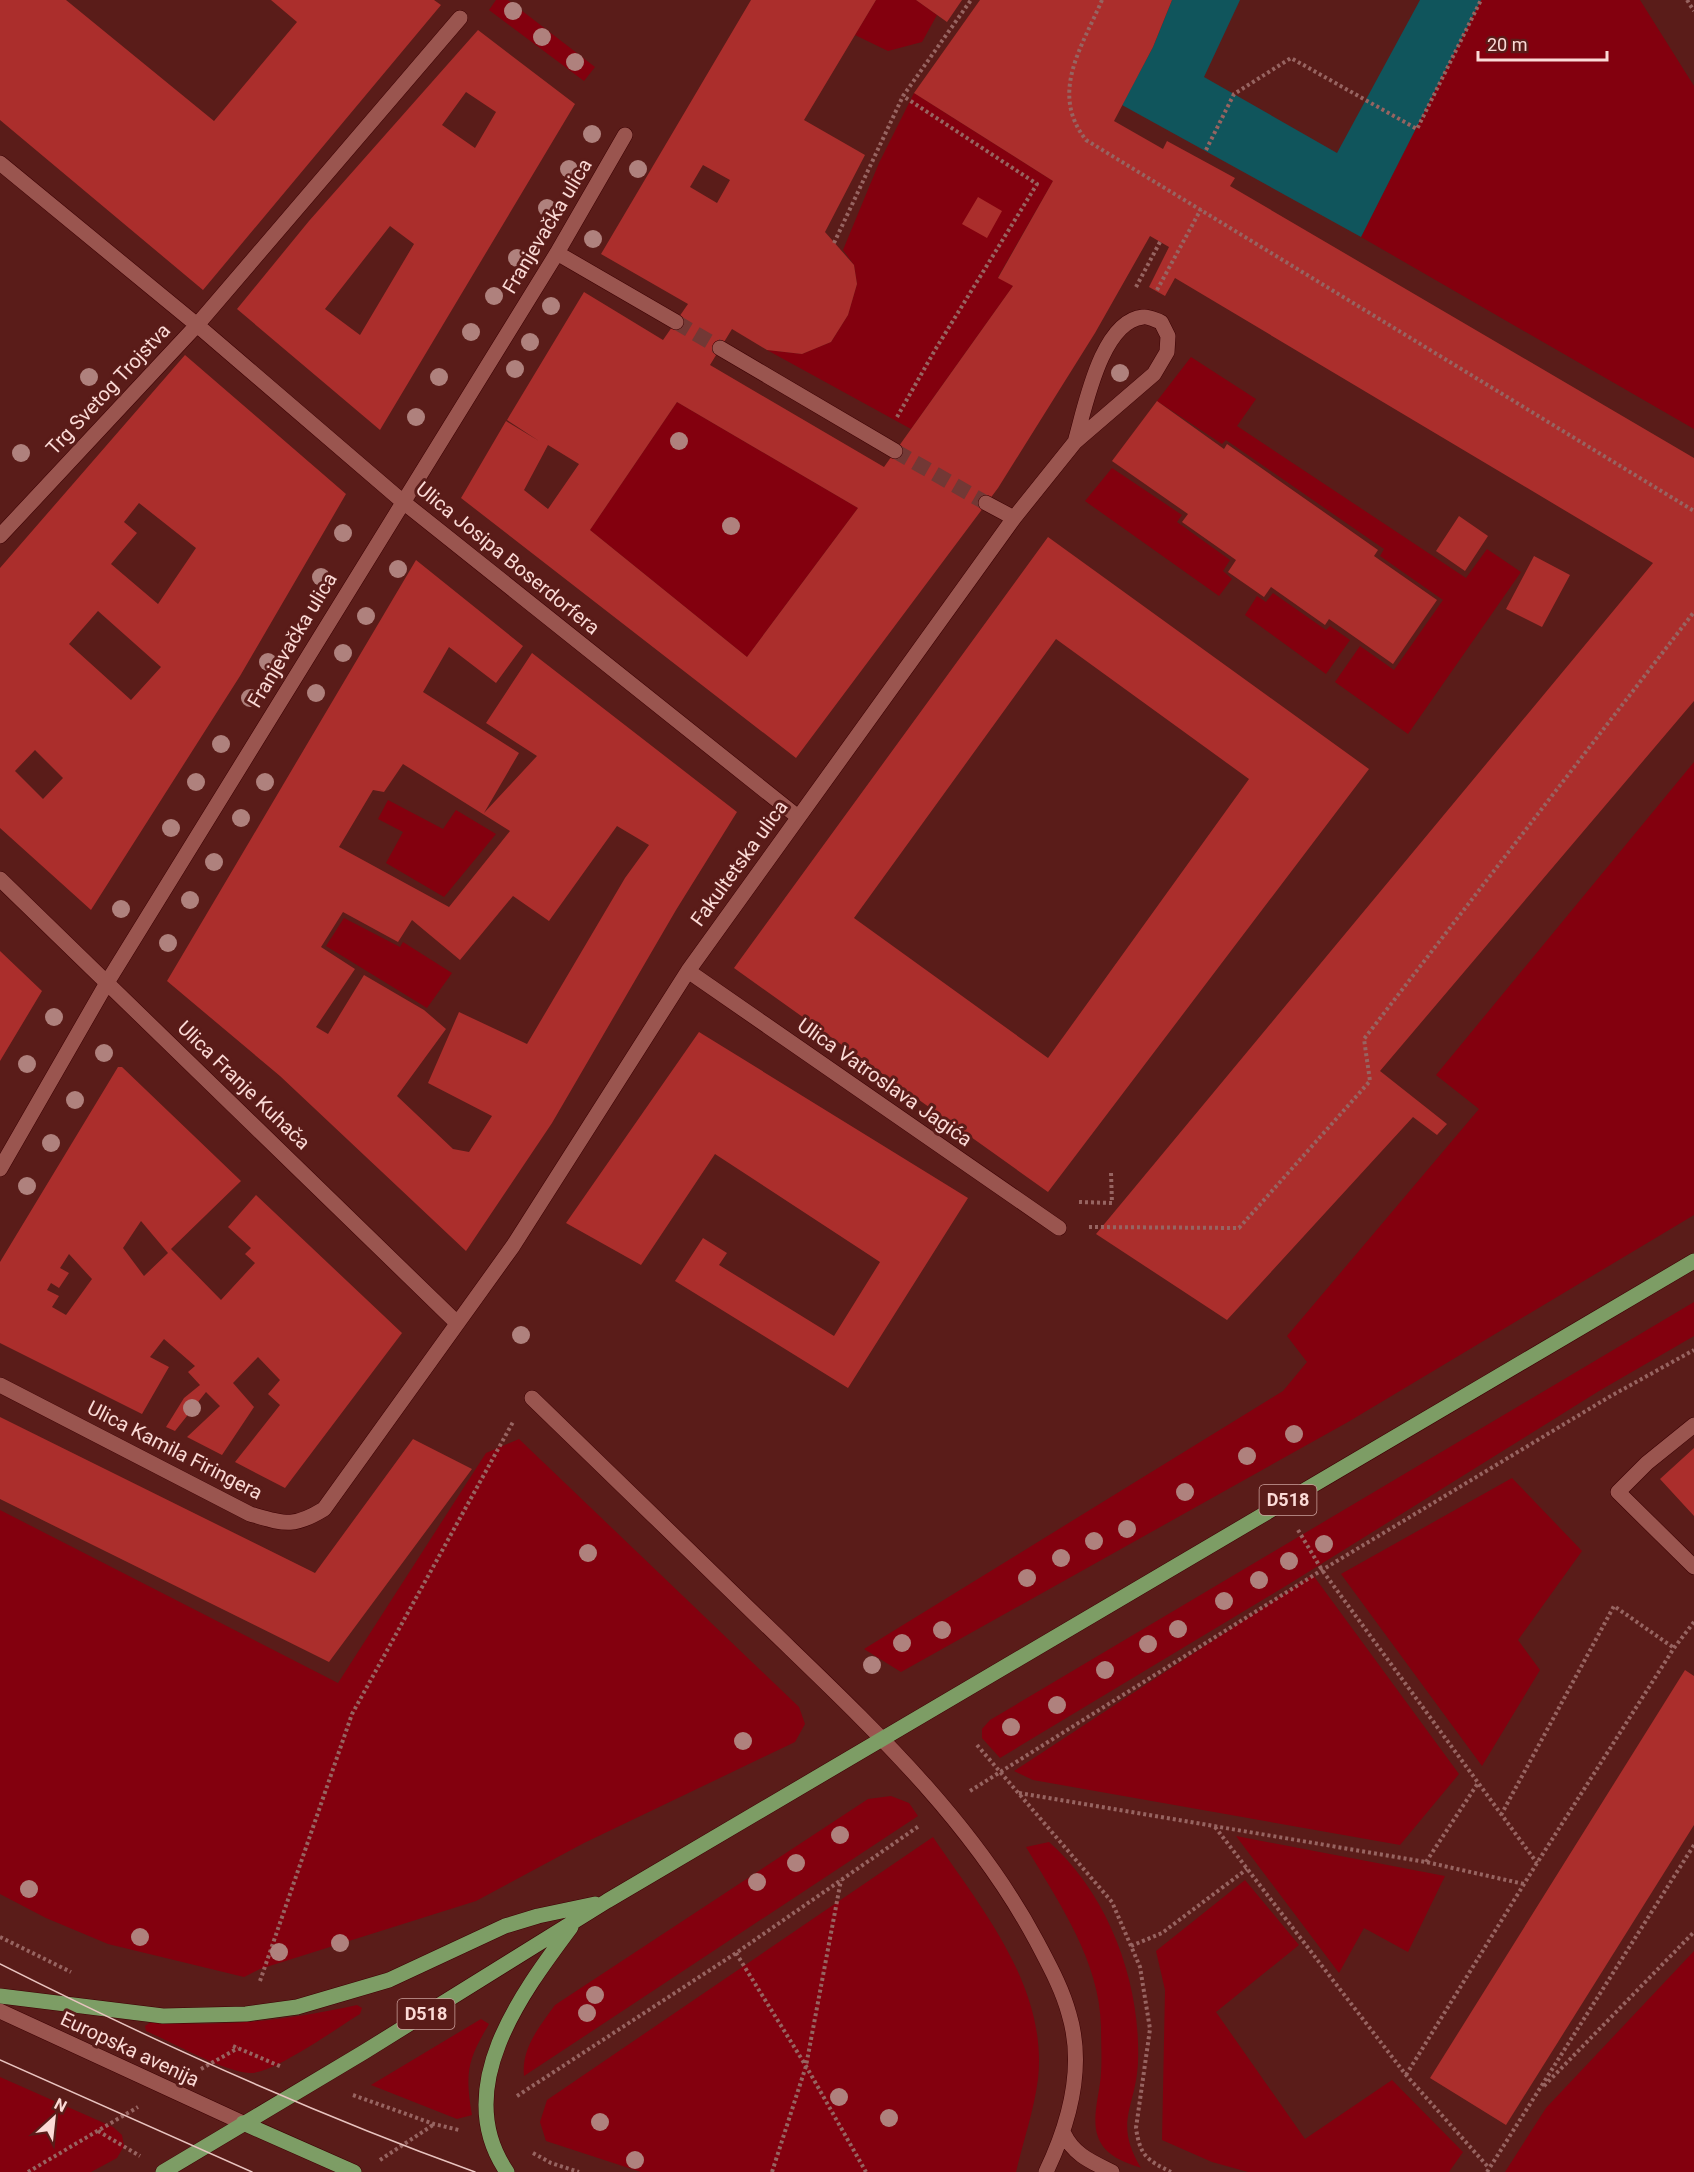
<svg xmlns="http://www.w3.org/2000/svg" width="1694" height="2172" font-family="Roboto,sans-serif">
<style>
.green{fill:#83000e}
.water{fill:#10555c}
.building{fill:#ab2e2c;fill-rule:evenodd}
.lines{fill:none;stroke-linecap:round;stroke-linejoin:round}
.minor-tunnel{stroke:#723835;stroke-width:15;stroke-dasharray:15 8;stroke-linecap:butt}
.minor-casing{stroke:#3c0003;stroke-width:16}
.major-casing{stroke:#3c0003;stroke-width:16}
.path{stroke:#976461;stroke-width:4;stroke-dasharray:3 3;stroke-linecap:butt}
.minor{stroke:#9a554f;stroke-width:15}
.major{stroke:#7d9d65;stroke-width:15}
.tram{stroke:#e8c3bf;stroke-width:1.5}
.tree{fill:#af817d}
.labels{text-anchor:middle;stroke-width:6;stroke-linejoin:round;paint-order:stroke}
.shield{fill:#5a1c19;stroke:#cba19d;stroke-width:1.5}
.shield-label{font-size:18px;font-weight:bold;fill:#fbdad6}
.street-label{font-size:20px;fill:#fbdad6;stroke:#5a1c19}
</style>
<rect width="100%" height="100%" fill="#5a1c19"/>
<path class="green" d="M496,0H508L595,67L584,81L489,10Z
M876,0H916L937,15L922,42L888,51L855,35Z
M1481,0H1640L1694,86V429L1361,237Z
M914,93L1053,181L998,277L1013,286L911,429L767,350L802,354L831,342L848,315L857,284L854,265L843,250L879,163Z
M1191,357L1256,399L1237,426L1466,578L1487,549L1521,572L1408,734L1335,682L1360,646L1394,670L1443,600L1380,556L1384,549L1226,440L1222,444L1157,401Z
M677,402L858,508L747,657L590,530Z
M1112,468L1182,515L1177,522L1230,560L1223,571L1232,579L1219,596L1085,501Z
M1273,593L1326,630L1330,626L1350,640L1326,674L1245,615L1257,596L1266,602Z
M1694,762V1215L1348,1422L901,1672L864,1649L1283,1391L1307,1362L1287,1336L1479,1109L1436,1075Z
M388,800L443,829L456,810L496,834L444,897L386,863L403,832L378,819Z
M344,918L400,947L403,942L452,973L427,1008L326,946Z
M1694,1302V1336L1599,1391L1289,1584L1000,1758L982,1738V1729L990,1720Z
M519,1439L799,1707L805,1724L795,1742L584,1843L476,1901L260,1969L244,1977L108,1944L46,1918L0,1894V1510L338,1683L486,1453Z
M1512,1478L1582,1551L1518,1640L1540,1670L1482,1766L1341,1574Z
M1313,1575L1459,1774L1400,1845L1033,1780L1014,1771Z
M891,1796L909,1803L918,1816L524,2076C521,2048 540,2026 555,2005L868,1799Z
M1236,1836L1445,1876L1408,1952L1364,1928L1339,1973Z
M933,1837C981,1908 1048,1987 1038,2079C1034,2110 1023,2142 1016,2172H641L546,2141L540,2122L547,2100Z
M1049,1842C1109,1895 1141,1983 1138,2062C1136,2108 1113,2122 1141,2168C1124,2162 1105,2156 1098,2137C1091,2118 1100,2093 1101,2073C1102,2058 1101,2042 1101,2027C1100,1961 1059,1903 1026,1847Z
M1245,1880L1299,1945L1216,2012L1305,2139L1392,2080L1463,2152L1449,2172H1248L1212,2162L1162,2140L1165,1990L1156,1951Z
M1694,1951V2172H1505L1546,2108Z
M357,2005L362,2008L360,2014C337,2028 273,2074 250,2073C224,2072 172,2042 146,2031L145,2026L151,2022C227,2027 283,2021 357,2005Z
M481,2019L489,2024C467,2061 465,2073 472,2115L457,2119L371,2085Z
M0,2077L113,2127L122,2135L124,2146L117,2158L91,2172H0Z"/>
<path class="water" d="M1172,0H1240L1204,77L1337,153L1420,0H1481L1361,237L1122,105L1153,47Z"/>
<path class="building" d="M0,0H66L214,121L297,22L271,0H434L441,5L203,290L0,120Z
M751,0H876L804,120L865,155L825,232L854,265L857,284L848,315L831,342L802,354L767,350L732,329L710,365L884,467L1013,286L998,278L1053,181L914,93L980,0H1172L1153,47L1114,121L1163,149L1167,141L1235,178L1230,186L1694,458V701L1380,1071L1447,1124L1437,1135L1413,1117L1227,1320L1096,1234L1653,563L1175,278L1165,296L1149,287L1169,247L1150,236L1095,333L998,488L796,758L461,498L506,421L539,441L507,420L584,292L663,340L688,304L601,254ZM703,165L730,180L717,203L690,187ZM677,402L858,508L747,657L590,530ZM548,445L579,464L548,509L524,490Z
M916,0H962L947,22Z
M478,30L575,104L380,430L237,309L309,221ZM466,92L496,112L475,148L442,125ZM390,226L414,244L360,335L325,309Z
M978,197L1002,211L987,238L962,224Z
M185,355L346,494L240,676L91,910L0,828V568ZM139,503L196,548L158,604L111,564L137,533L124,522ZM98,611L161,667L131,700L69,644ZM35,750L63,778L43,799L15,771Z
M1157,401L1224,449L1227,444L1378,550L1374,556L1437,600L1393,664L1329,619L1325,625L1271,587L1264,597L1228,572L1236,560L1182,522L1188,514L1112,461Z
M1459,516L1488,536L1465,571L1436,551Z
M1048,537L1369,769L1048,1192L734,968ZM1056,639L1249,779L1048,1058L854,918Z
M1534,556L1570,575L1542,627L1506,609Z
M416,560L523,646L496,683L449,647L423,692L519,753L484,813L537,756L486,723L532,653L737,812L676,910L552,1123L466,1251L280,1076L167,981ZM403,764L510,831L449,907L339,847L373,790L384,792ZM617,826L649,845L625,878L527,1044L459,1012L428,1083L492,1116L469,1152L453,1149L397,1096L446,1029L424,1010L364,975L328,1034L316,1027L355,969L321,947L343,912L398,942L412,920L460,960L513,896L549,921Z
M0,951L42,991L0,1061Z
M699,1032L968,1198L848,1388L675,1281L703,1238L727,1253L719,1265L834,1336L880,1262L715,1154L641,1265L566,1223Z
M118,1067H122L241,1181L171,1249L221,1300L255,1263L245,1254L251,1248L228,1227L256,1195L402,1333L285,1488L235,1462L280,1405L268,1394L280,1380L258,1357L233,1383L254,1407L222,1455L187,1437L220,1406L206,1392L175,1431L166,1427L184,1398L200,1385L188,1372L195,1366L164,1339L150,1357L169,1367L142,1414L0,1343V1262ZM141,1221L168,1253L144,1276L123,1248ZM69,1254L92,1279L66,1315L52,1307L59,1296L47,1290L51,1283L59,1288L69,1273L60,1268Z
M0,1417L315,1573L413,1439L472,1469L329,1662L0,1499Z
M1694,1448V1516L1660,1479Z
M1685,1670L1694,1676V1825L1506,2125L1430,2078Z"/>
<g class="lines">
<path class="minor-tunnel" d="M676,322L720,348
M895,451L986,503"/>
<g class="minor-casing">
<path id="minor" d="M0,163L197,325L402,501L798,817
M557,253L676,322
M720,348L895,451
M986,503L1014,518
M0,536L197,325L460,18
M0,879L457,1323
M688,971L1059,1228
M0,1169L108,981L557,253L625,135
M0,1385L250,1514C285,1524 293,1528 324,1509L513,1246L688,971L1014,518L1075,442L1154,374L1167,352L1168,336L1161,322C1155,320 1148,316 1143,317C1101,321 1085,408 1075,442
M532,1398C610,1474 689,1550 767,1626C866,1722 971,1818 1037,1942C1049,1965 1062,1988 1069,2014C1085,2067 1069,2124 1046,2172
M1694,1425L1647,1463L1618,1492L1694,1567
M0,2011L243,2123
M1064,2134C1074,2155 1092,2162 1112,2172"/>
</g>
<g class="major-casing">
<path id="major" d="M0,1996L163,2016L246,2014L297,2007L389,1980L505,1926L538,1916L595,1904
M243,2123L354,2172
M163,2172L364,2052L607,1901L1694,1261
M507,2172C450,2089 521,1994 571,1927"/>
</g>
<path class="path" d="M1102,0C1082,47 1049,93 1086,140L1694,511
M1687,0L1694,11
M1206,150L1234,94L1291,58L1417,129L1481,0
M834,243L903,96L971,0
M1136,287L1160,242
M1157,290L1201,209
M897,417L935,350L1037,184L903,96
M1079,1202L1112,1203L1111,1173
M1089,1227L1239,1228L1370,1081L1364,1039L1694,612
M1298,1530L1322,1570L1537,1863
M977,1745L1112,1902L1131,1946L1140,1967L1150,2029L1136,2128C1140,2156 1147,2160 1171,2172
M970,1791L1322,1570L1609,1397L1694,1350
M1019,1793L1426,1862L1524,1884
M1501,1815L1614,1606L1674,1648
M1215,1827L1406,2075L1489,2168
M1426,1862L1478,1783
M0,1937L71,1972
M1131,1946L1162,1933L1247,1869
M736,1953L806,2066L866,2172
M260,1981L352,1714L513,1422
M233,2046L282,2067
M201,2069L238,2048
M1406,2075L1537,1863L1674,1648L1694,1622
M1544,2086L1694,1932
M353,2095L434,2124L459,2130
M517,2096L736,1953L919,1826
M98,2131L140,2156
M533,2153L551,2163L579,2172
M380,2160L433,2125
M28,2172L138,2107
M772,2172L806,2066L841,1880
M1487,2172L1694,1845"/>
<use href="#minor" class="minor"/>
<use href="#major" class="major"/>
<path class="tram" d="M0,1964C155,2042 312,2113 475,2172
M0,2060L252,2172"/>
</g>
<g class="tree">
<circle cx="513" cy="11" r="9"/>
<circle cx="542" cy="37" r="9"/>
<circle cx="575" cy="62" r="9"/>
<circle cx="592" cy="134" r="9"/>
<circle cx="569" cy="169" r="9"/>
<circle cx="638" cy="169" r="9"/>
<circle cx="547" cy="208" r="9"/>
<circle cx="593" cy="239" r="9"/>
<circle cx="517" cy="258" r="9"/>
<circle cx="494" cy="296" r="9"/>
<circle cx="551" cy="306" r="9"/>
<circle cx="471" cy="332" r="9"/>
<circle cx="530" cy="342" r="9"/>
<circle cx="515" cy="369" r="9"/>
<circle cx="1120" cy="373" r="9"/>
<circle cx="89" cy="377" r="9"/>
<circle cx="439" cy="377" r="9"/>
<circle cx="416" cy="417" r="9"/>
<circle cx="679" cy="441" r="9"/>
<circle cx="21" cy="453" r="9"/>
<circle cx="731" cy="526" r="9"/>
<circle cx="343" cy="533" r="9"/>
<circle cx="398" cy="569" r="9"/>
<circle cx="321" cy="577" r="9"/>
<circle cx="366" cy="616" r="9"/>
<circle cx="343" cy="653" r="9"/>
<circle cx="268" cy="662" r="9"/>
<circle cx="316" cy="693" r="9"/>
<circle cx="250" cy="698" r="9"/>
<circle cx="221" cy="744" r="9"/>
<circle cx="196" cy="782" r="9"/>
<circle cx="265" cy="782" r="9"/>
<circle cx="241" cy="818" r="9"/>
<circle cx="171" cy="828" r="9"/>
<circle cx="214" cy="862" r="9"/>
<circle cx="190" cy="900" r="9"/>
<circle cx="121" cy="909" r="9"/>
<circle cx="168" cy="943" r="9"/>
<circle cx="54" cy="1017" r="9"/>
<circle cx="104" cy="1053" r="9"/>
<circle cx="27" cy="1064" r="9"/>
<circle cx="75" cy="1100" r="9"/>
<circle cx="51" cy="1143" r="9"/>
<circle cx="27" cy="1186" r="9"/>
<circle cx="521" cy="1335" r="9"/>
<circle cx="192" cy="1408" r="9"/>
<circle cx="1294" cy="1434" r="9"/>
<circle cx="1247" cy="1456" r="9"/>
<circle cx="1185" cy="1492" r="9"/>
<circle cx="1127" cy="1529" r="9"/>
<circle cx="1094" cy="1541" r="9"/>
<circle cx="1324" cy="1544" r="9"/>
<circle cx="588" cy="1553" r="9"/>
<circle cx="1061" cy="1558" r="9"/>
<circle cx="1289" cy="1561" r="9"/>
<circle cx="1027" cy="1578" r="9"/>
<circle cx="1259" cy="1580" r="9"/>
<circle cx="1224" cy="1601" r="9"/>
<circle cx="1178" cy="1629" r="9"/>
<circle cx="942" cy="1630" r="9"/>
<circle cx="902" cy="1643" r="9"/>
<circle cx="1148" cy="1644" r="9"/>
<circle cx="872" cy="1665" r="9"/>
<circle cx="1105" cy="1670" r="9"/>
<circle cx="1057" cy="1705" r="9"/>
<circle cx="1011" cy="1727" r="9"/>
<circle cx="743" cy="1741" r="9"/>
<circle cx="840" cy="1835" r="9"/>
<circle cx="796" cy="1863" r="9"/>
<circle cx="757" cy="1882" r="9"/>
<circle cx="29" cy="1889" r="9"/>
<circle cx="140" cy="1937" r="9"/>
<circle cx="340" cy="1943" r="9"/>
<circle cx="279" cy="1952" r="9"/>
<circle cx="595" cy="1995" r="9"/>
<circle cx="587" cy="2013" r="9"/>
<circle cx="839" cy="2097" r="9"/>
<circle cx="889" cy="2118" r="9"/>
<circle cx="600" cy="2122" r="9"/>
<circle cx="635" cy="2160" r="9"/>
</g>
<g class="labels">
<g class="shield">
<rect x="1259.5" y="1485" width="57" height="30" rx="4.5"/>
<rect x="397.5" y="1999" width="57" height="30" rx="4.5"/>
</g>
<g class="shield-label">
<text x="1288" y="1506">D518</text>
<text x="426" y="2020">D518</text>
</g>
<g class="street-label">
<text transform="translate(547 226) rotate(-59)" y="7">Franjevačka ulica</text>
<text transform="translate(108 389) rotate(-47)" y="7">Trg Svetog Trojstva</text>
<text transform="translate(508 558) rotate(39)" y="7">Ulica Josipa Boserdorfera</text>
<text transform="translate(292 640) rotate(-59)" y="7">Franjevačka ulica</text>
<text transform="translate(739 863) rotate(-54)" y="7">Fakultetska ulica</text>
<text transform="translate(885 1082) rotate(35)" y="7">Ulica Vatroslava Jagića</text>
<text transform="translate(244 1085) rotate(44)" y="7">Ulica Franje Kuhača</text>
<text transform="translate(175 1450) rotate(27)" y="7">Ulica Kamila Firingera</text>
<text transform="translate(130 2049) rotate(25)" y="7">Europska avenija</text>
</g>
</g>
<g transform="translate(54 2118) rotate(27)" stroke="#5a1c19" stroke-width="4.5" paint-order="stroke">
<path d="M0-4.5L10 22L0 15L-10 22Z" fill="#fbdad6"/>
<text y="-9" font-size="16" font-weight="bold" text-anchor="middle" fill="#fbdad6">N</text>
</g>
<path d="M1478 51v9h129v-9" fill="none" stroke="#fbdad6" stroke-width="3"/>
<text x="1487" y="51" font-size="18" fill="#fbdad6" stroke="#5a1c19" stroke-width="4.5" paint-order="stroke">20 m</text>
</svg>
